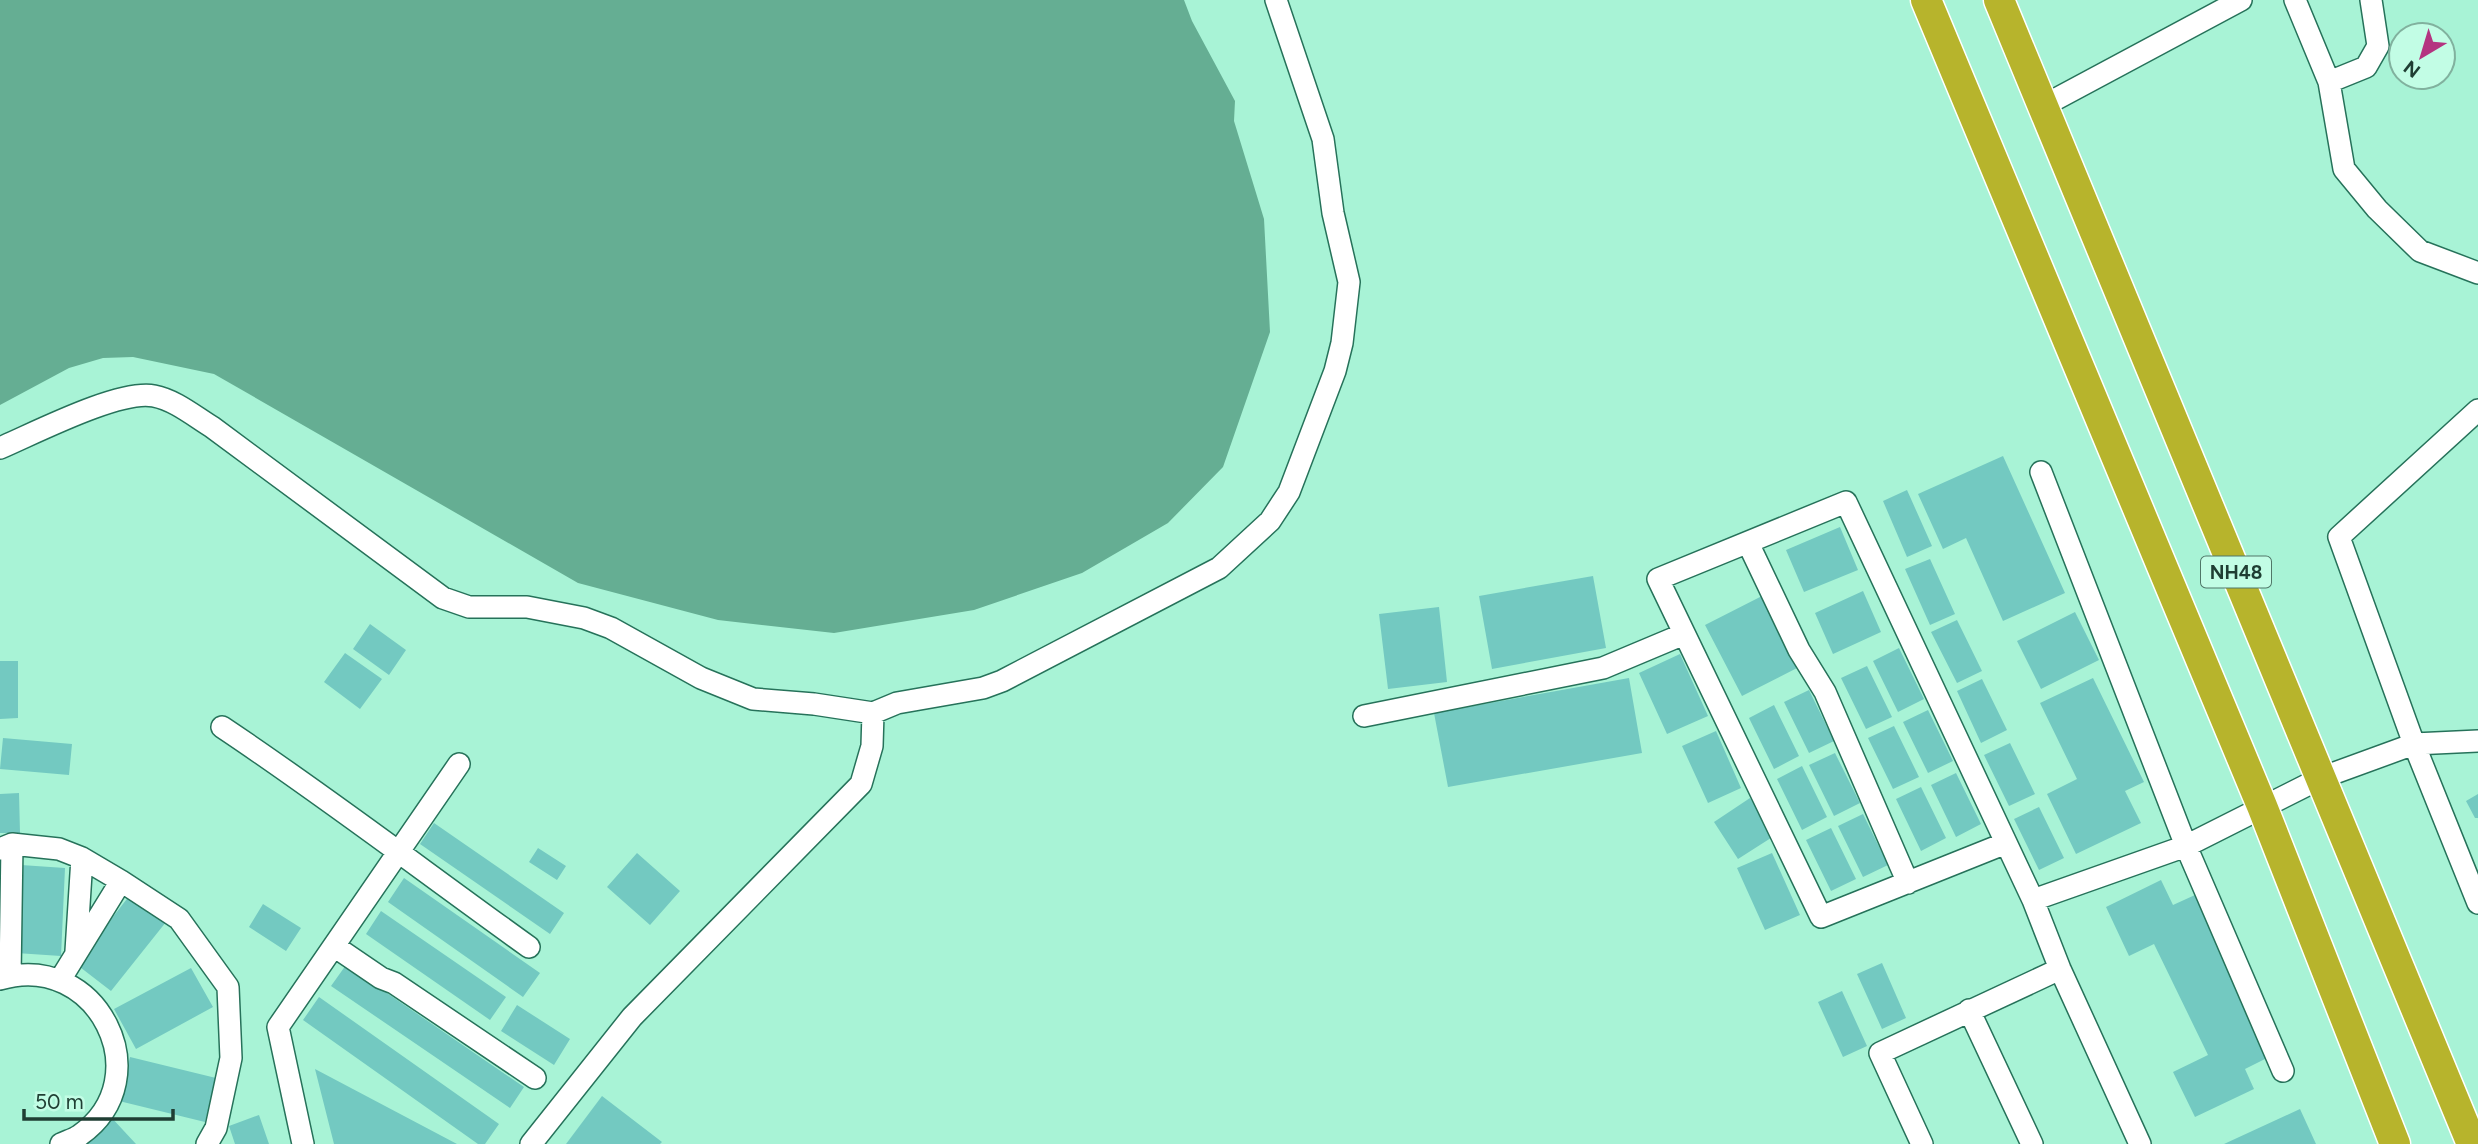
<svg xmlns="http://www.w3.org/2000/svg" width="2478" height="1144" font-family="Figtree,sans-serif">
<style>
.water{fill:#65ae93}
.building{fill:#73c9c1}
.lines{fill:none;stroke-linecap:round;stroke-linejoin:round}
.minor-casing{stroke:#26725a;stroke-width:24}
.highway-casing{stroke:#fff;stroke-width:33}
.minor{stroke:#fff;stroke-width:21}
.highway{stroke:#b7b42c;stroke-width:30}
.labels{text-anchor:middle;stroke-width:6;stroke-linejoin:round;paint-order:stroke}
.shield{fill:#c2fde5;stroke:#507768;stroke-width:2}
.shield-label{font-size:19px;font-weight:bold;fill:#1f3e33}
</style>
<rect width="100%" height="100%" fill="#a8f3d6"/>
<path class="water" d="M0,0H1184L1192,21L1235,101L1234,121L1264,219L1270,332L1223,467L1168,523L1082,573L974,610L834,633L718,620L578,583L214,374L133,357L103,358L69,368L0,405Z"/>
<path class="building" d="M2003,456L2065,593L2003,621L1966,538L1943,549L1918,494Z
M1907,490L1932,546L1907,557L1883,501Z
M1840,527L1858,570L1804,592L1786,550Z
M1930,559L1955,614L1930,625L1905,569Z
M1593,576L1606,648L1492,669L1479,596Z
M1863,591L1881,632L1833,654L1815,613Z
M1762,596L1799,667L1742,696L1705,625Z
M1439,607L1447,682L1388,689L1379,614Z
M2075,612L2099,660L2041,689L2017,641Z
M1957,620L1982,671L1957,683L1931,632Z
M370,624L406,650L389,675L353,649Z
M1899,648L1924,699L1898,712L1873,661Z
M345,653L382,679L360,709L324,682Z
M1680,654L1708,716L1667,734L1639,673Z
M0,661H18V718L0,719Z
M1867,666L1892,717L1866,729L1841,678Z
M1629,678L1642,753L1448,787L1434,713Z
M2093,678L2144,782L2125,791L2141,823L2076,854L2047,794L2077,779L2040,703Z
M1982,679L2007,730L1981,743L1957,691Z
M1809,690L1834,741L1809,753L1784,702Z
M1774,705L1799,756L1774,769L1749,718Z
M1928,710L1953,761L1928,773L1903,722Z
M1894,726L1919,777L1893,789L1868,738Z
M1716,731L1741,788L1708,803L1682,746Z
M3,738L72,744L69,775L0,769Z
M2010,743L2035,794L2009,806L1984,755Z
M1835,753L1860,803L1834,816L1809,765Z
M1802,766L1827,817L1802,830L1777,779Z
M1956,773L1981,824L1956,837L1931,785Z
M1921,787L1946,838L1921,851L1896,799Z
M19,793L20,833H0V794Z
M2478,794V818H2475L2466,801Z
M1750,798L1774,836L1738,859L1714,822Z
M2039,807L2064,858L2039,870L2014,819Z
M1863,814L1888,865L1863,877L1838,826Z
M434,823L564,913L550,934L420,844Z
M1831,828L1856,879L1831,891L1806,840Z
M538,848L566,866L557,880L529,862Z
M637,853L680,891L650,925L607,887Z
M1772,853L1800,915L1765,930L1737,868Z
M21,865L65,868L61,956L16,953Z
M404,878L540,973L523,997L388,902Z
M2161,880L2173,905L2195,895L2273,1055L2245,1069L2254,1089L2195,1117L2173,1072L2208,1055L2154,944L2129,956L2106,907Z
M130,895L166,922L111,991L76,964Z
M263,904L301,928L286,951L249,927Z
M381,911L506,997L490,1020L366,934Z
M1882,963L1906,1018L1882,1029L1857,974Z
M346,965L524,1087L510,1108L331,986Z
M191,968L213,1007L136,1049L114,1009Z
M1842,991L1867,1046L1843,1057L1818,1002Z
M319,997L499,1124L485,1144H478L303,1020Z
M517,1005L570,1039L554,1065L501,1031Z
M130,1057L216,1078L205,1122L119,1101Z
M315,1069L457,1144H334Z
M602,1096L662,1142L660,1144H566Z
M2300,1109L2316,1144H2224Z
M259,1115L269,1144H235L229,1126Z
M110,1116L136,1144H80Z"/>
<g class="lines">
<g class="minor-casing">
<path id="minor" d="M2295,0L2329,82L2344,169L2377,209L2420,251L2478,273
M2329,82L2366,67L2378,46L2371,0
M2043,106L2241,0
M2478,410L2339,537L2414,744L2478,903
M0,448C35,433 120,389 154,396C175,400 194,416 212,427L443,598L469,607H527L584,618L611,628L701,678L753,699L814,704L873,713L897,703L983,688L1002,681L1219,568L1270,521L1289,492L1335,371L1342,343L1349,282L1333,213L1323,139L1276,0
M2041,472L2186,846L2321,778L2414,744L2478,741
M1748,543L1799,650L1825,692L1908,883
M1364,716L1603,668L1684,634
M222,727C327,797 427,874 529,947
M2006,843L1821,917L1658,579L1846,502L2033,900
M0,849L12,844L59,849L82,858L121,881L179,919L228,987L231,1058L216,1128L207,1144
M334,946L381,978L394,983L535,1078
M76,951L82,858
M10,976L12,844
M0,979C97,950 161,1078 80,1135C75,1139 67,1141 61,1144
M60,980L121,881
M1969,1010L2032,1144
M303,1144L278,1027L459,764
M531,1144L632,1017L861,784L872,746L873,713
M1922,1144L1880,1053L2060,969
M2140,1144L2060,969L2033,900L2186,846L2283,1071"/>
</g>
<g class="highway-casing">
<path id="highway" d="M1926,0L2262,806L2395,1144
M1999,0L2472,1144"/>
</g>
<use href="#minor" class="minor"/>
<use href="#highway" class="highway"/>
</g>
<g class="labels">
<rect class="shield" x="2201" y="556.5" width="70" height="31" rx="5"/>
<g class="shield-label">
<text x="2236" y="579">NH48</text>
</g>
</g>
<g transform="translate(2422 56) rotate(218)"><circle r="33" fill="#c2fde5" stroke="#81b19e" stroke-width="2"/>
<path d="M0-5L12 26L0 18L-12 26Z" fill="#b43480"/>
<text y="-10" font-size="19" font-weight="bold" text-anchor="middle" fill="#1f3e33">N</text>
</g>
<path d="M24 1109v10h149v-10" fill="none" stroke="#1f3e33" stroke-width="3.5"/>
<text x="35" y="1109" font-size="21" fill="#1f3e33" stroke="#c2fde5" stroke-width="5" paint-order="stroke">50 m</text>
</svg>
